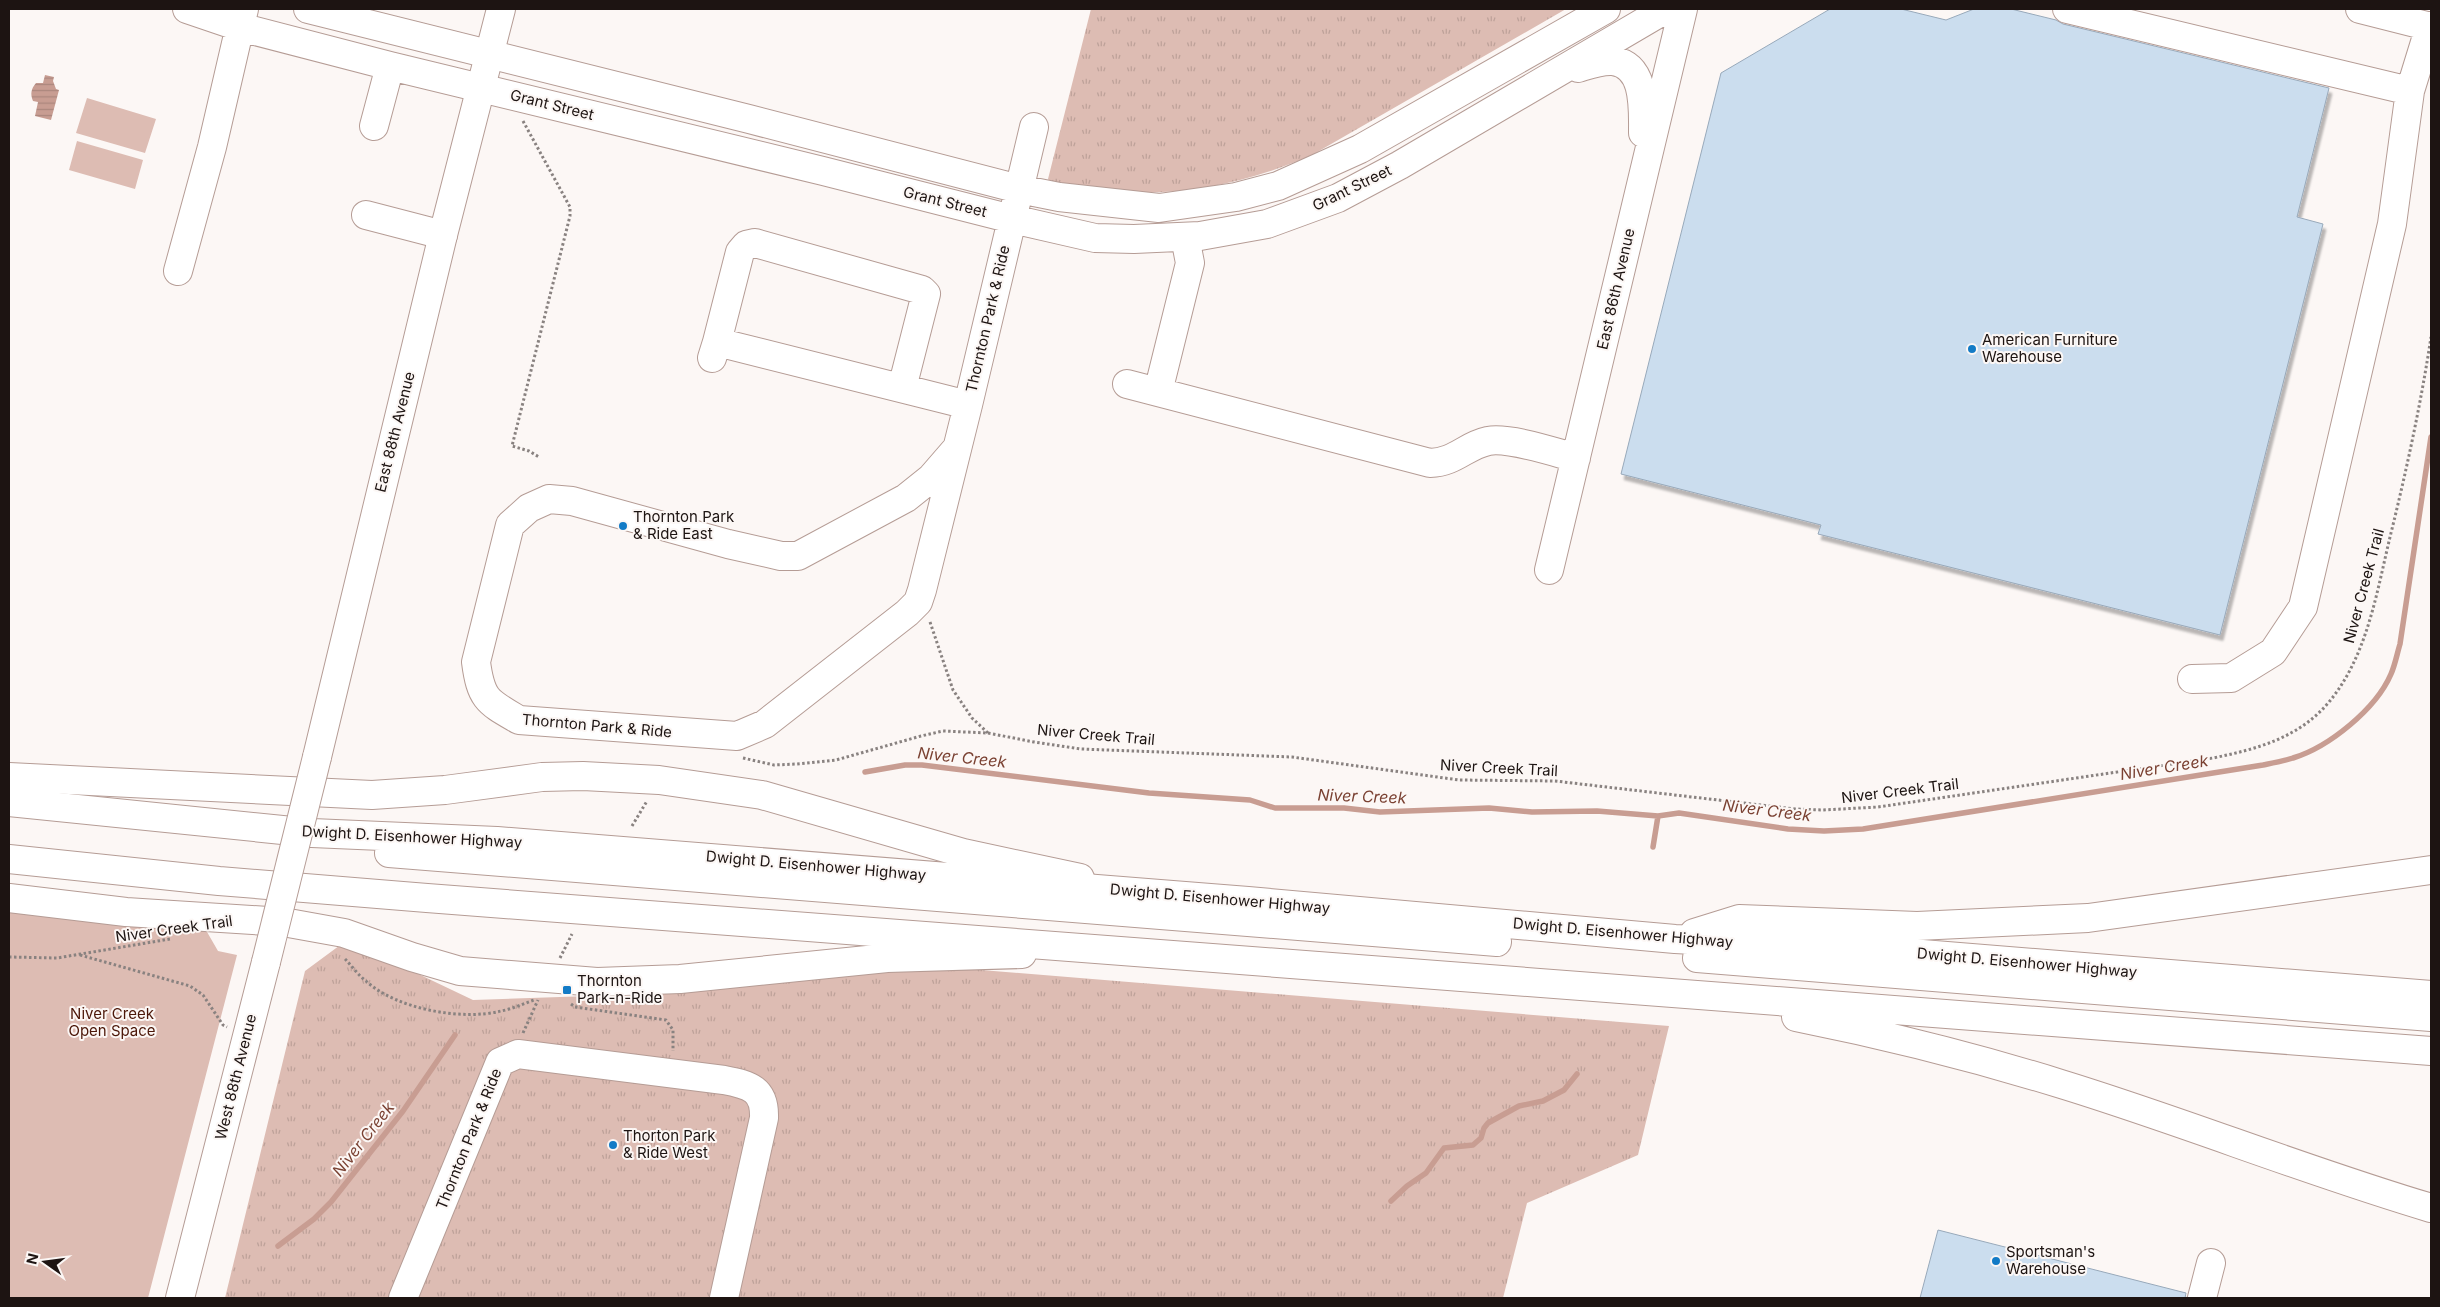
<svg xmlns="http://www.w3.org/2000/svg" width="2440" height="1307" font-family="Inter,sans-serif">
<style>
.grass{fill:url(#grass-tufts)}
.park{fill:#ddbcb3}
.water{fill:url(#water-rules)}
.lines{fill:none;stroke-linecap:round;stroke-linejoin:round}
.stream{stroke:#c89d92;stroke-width:5.5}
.building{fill:#cbddee;stroke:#98a9ba;filter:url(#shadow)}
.minor-casing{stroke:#b59c95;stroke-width:30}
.major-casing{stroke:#b59c95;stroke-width:30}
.highway-casing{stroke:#b59c95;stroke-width:30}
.path{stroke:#898280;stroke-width:3;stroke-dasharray:2.5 2.5;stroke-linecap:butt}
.minor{stroke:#fff;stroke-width:28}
.major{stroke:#fff;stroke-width:28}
.highway{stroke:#fff;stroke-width:28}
.major-bridge-casing{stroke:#b59c95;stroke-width:30;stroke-linecap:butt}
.major-bridge{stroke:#fff;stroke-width:28}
.poi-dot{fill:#137bc6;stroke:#fcf7f5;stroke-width:2}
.labels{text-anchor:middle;stroke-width:4;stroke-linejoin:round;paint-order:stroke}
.street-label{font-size:15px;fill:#1d1412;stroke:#fcf7f5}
.poi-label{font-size:15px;fill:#1d1412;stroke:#fcf7f5;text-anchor:start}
.park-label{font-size:15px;fill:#4c1708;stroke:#fcf7f5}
.water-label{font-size:16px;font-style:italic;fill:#7a4132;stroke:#fcf7f5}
</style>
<defs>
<pattern id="grass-tufts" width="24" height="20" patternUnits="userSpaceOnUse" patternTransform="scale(1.25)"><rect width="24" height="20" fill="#ddbcb3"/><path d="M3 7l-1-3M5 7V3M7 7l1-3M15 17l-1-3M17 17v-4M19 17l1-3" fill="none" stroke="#bda199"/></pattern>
<pattern id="water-rules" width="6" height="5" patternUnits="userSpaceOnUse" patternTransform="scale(1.25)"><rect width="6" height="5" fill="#c89d92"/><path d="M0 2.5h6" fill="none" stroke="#ab867d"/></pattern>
<filter id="shadow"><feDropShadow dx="3" dy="5.5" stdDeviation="1" flood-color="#0004"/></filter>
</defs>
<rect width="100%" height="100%" fill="#fcf7f5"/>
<path class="grass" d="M1091,9H1566L1312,155C1250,182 1186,196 1119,192C1096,190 1074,186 1051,183L1048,179Z
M347,940L473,1000L649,994L908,964L1669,1026L1638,1155L1527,1203L1503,1298H225L305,971Z"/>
<path class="park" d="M87,98L156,119L145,153L76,133Z
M77,141L143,160L135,189L69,170Z
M9,908L203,925L218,951L237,955L148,1298H9Z"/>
<path class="water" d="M45,75L54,77L53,81L56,89L59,90L51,120L35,116L38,102L33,101C30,94 31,89 36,83H43Z"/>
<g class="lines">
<path class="stream" d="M865,772L905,765H922L1149,793L1250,800L1275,808H1344L1380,812L1489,808L1532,812L1597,811L1658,816L1679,813L1788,829L1824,831L1863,829L2263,765C2273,763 2284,761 2293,758C2329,747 2376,709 2391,674C2395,665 2397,654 2400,644L2431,437
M1653,847L1658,816
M1391,1201L1407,1186L1426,1173L1444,1148L1473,1145L1481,1138L1484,1128L1488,1123L1519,1106L1543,1101L1564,1090L1577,1074
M278,1246L314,1219L331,1202L403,1111L455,1035"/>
</g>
<path class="building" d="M1830,9H1901L1946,20L1974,9H2011L2056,20L2063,24L2329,88L2297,217L2323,224L2220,635L1818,534L1821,525L1621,474L1721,73Z
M1938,1230L2186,1293L2185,1298H1920Z"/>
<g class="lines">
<g class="minor-casing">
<path id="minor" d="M187,9L240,27L390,66L823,171L1012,219L1095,238L1134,239L1200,236L1267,224L1338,198L1400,165L1666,9
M308,9L749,119L1019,189L1059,197L1159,208L1236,197L1278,186L1360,149L1606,9
M2067,9L2410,91L2430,26
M2360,9L2431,27
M1578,68C1588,65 1601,60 1613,61C1646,65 1643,109 1643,133
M374,126L390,66
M366,215L443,235
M178,271L212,147L244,9
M717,342L740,252L746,245L755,243L922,290L926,294L902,388
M712,358L717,342L968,405
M1127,384L1430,463C1456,462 1465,446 1488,441C1509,437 1554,452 1576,458
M1158,392L1190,263L1185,237
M957,448L931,478L906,498L798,556H781L728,544L572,501L549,499L529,508L510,525L476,662C481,700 488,702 519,720L737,736L765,724L907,613L918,602L922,590L968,405L1034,127
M1549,570L1683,9
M2192,679L2231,678L2273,652L2303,607L2392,224L2410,91
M9,777L372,795L445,790L542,777L583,776L659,780L762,795L963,853L1080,878
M9,898L126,912L283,922L344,933L412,957L460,971L597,982L680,979L887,958L1022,954
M403,1298L500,1062L518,1054L724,1080C750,1085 765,1089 764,1118L724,1298
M2202,1298L2211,1263"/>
</g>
<g class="major-casing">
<path id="major" d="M317,757L443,235L501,9
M180,1298L266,962"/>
</g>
<g class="highway-casing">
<path id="highway" d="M9,802L312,833L497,841L1248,901L1675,939L1873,950L2431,995
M389,853L1497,942
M9,859L219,881L427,898L2431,1051
M1694,933L1739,919L1917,926L2088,918L2431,870
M1697,958L2431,1017
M1796,1017C1886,1035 1974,1057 2061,1084C2185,1122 2306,1171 2431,1208"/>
</g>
<path class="path" d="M523,121L570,207V216L512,446L529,451L539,457
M930,622L953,690L972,718L988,733
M743,758L774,765L797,764L836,760L921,736L943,731L988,733L1034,742L1081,749L1292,757L1459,780L1555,781L1795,809L1823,810L1878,807L2213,758C2257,749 2299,738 2329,702C2368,655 2377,590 2391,533C2407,468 2421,403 2431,337
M632,826L647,801
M80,955L190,986L203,995L223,1025L227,1027
M9,957L57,958L170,939
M560,958L572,934
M345,959C352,966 358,975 366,981C396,1009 462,1021 501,1011C512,1009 523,1004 534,1000
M571,1004L575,1007L666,1020L673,1030V1051
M523,1033L538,1000"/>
<use href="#minor" class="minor"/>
<use href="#major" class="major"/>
<use href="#highway" class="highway"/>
<g class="major-bridge-casing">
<path id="major-bridge" d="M266,962L317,757"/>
</g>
<use href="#major-bridge" class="major-bridge"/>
</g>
<g class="poi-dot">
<circle cx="1972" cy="349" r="5"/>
<circle cx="623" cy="526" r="5"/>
<rect x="562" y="985" width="10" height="10" rx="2.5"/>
<circle cx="613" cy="1145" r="5"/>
<circle cx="1996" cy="1261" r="5"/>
</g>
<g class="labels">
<g class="street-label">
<text transform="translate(552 105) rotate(14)" y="5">Grant Street</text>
<text transform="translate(1352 188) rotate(-26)" y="5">Grant Street</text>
<text transform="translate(945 202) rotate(14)" y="5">Grant Street</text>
<text transform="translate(1616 289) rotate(-77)" y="5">East 86th Avenue</text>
<text transform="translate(988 319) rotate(-77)" y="5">Thornton Park &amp; Ride</text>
<text transform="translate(395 432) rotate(-76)" y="5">East 88th Avenue</text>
<text transform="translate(2364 586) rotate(-75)" y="5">Niver Creek Trail</text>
<text transform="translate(597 726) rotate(5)" y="5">Thornton Park &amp; Ride</text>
<text transform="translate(1096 735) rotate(5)" y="5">Niver Creek Trail</text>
<text transform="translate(1499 768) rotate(3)" y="5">Niver Creek Trail</text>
<text transform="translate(1900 791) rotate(-7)" y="5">Niver Creek Trail</text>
<text transform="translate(412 837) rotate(3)" y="5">Dwight D. Eisenhower Highway</text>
<text transform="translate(816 866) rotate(5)" y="5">Dwight D. Eisenhower Highway</text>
<text transform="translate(1220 899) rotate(5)" y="5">Dwight D. Eisenhower Highway</text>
<text transform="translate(174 929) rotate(-8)" y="5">Niver Creek Trail</text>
<text transform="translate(1623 933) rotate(5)" y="5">Dwight D. Eisenhower Highway</text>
<text transform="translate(2027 963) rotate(5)" y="5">Dwight D. Eisenhower Highway</text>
<text transform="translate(236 1077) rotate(-76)" y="5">West 88th Avenue</text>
<text transform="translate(469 1139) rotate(-68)" y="5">Thornton Park &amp; Ride</text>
</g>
<g class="poi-label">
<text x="1982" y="345">American Furniture<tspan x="1982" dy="17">Warehouse</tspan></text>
<text x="633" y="522">Thornton Park<tspan x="633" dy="17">&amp; Ride East</tspan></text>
<text x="577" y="986">Thornton<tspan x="577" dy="17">Park-n-Ride</tspan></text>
<text x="623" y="1141">Thorton Park<tspan x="623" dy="17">&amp; Ride West</tspan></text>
<text x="2006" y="1257">Sportsman's<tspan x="2006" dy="17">Warehouse</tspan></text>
</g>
<g class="park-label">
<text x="112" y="1019">Niver Creek<tspan x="112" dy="17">Open Space</tspan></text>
</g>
<g class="water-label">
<text transform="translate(962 757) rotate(6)" y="6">Niver Creek</text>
<text transform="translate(2164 767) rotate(-9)" y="6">Niver Creek</text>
<text transform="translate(1362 796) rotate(2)" y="6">Niver Creek</text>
<text transform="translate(1767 810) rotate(7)" y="6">Niver Creek</text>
<text transform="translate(363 1139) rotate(-52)" y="6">Niver Creek</text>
</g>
</g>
<rect width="2440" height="1307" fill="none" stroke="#1d1412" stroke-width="20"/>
<g transform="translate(45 1262) rotate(284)" stroke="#fcf7f5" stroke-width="4" paint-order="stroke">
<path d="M0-4L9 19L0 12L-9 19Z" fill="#1d1412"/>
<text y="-8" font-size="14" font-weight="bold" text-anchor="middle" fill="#1d1412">N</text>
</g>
</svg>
